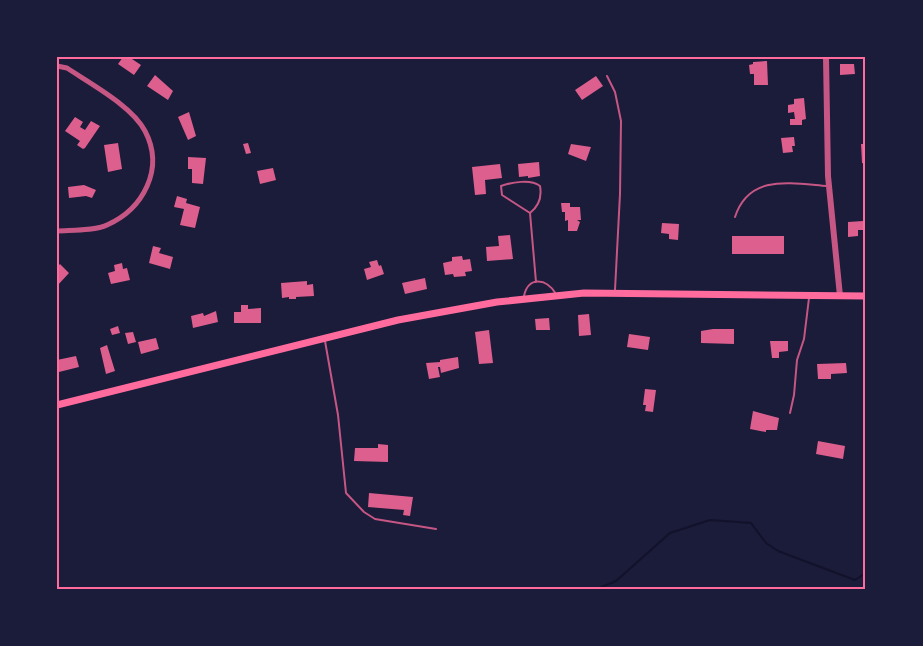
<svg xmlns="http://www.w3.org/2000/svg" width="923" height="646" font-family="'Golos Text',sans-serif">
<style>
.lines{fill:none;stroke-linecap:round;stroke-linejoin:round}
.stream{stroke:#12122b;stroke-width:2}
.building{fill:#dd5f8e}
.service{stroke:#c65784;stroke-width:2}
.minor{stroke:#c65784;stroke-width:5}
.tertiary{stroke:#c65784;stroke-width:6}
.secondary{stroke:#ff6b9d;stroke-width:7}
.neatline{fill:none;stroke:#ff6b9d;stroke-width:2}
</style>
<rect width="100%" height="100%" fill="#1b1b3a"/>
<g class="lines">
<path class="stream" d="M597,589L616,581L670,533L710,520L751,523L766,543L778,551L855,580L866,573"/>
</g>
<path class="building" d="M123,57H129L141,65L134,75L118,64Z
M767,61L768,85H754V74H750L749,65L753,64V62Z
M840,64H854L855,74L840,75Z
M155,75L173,91L168,100L147,86Z
M596,76L603,86L582,100L575,90Z
M804,98L806,119L802,120V125H790V119H795L794,112L788,113V105L794,104V99Z
M189,112L196,136L188,140L178,117Z
M75,117L83,122L80,127L85,130L91,121L100,126L85,148L83,149L77,145L80,141L65,131Z
M794,137L795,146H792L793,152L783,153L781,138Z
M118,143L122,169L108,172L104,145Z
M248,143L251,153L246,154L243,144Z
M571,144L591,147L586,161L568,154Z
M861,144H866V164L862,163Z
M188,157L206,158L203,184L192,183V169H188Z
M539,162L540,176L528,178V176L519,177L518,164Z
M500,164L502,178L485,180L486,194L475,195L472,167Z
M273,168L276,180L260,184L257,171Z
M84,185L96,190L92,198L86,196L69,198L68,187Z
M177,196L187,199L186,203L200,207L195,228L180,225L184,209L174,207Z
M561,203H570V207H580L581,220H577L580,222L577,231H568V220L565,221V212H562Z
M863,221L864,230H858V236L848,237V222Z
M662,223L679,224L678,240L669,239V234L661,233Z
M510,235L513,259L487,261L486,247L499,246L498,236Z
M732,236H784V254H732Z
M153,246L161,248L159,253L173,257L170,269L149,263Z
M462,256L463,260L470,259L472,271L465,272L466,276L454,277L453,274L445,275L443,263L452,261V257Z
M377,260L379,266L381,265L384,274L367,280L364,269L371,267L369,262Z
M122,263L123,269L127,268L130,280L111,284L108,273L115,271L114,265Z
M60,264L69,273L57,286V267Z
M425,278L427,289L405,294L402,283Z
M307,281V285L313,284L314,296L296,297V299H289V297L282,298L281,283Z
M241,305H248V309L261,308V323H234V312H241Z
M216,311L218,322L193,328L191,316L203,313L204,316Z
M589,314L591,335L579,336L578,315Z
M549,318L550,330H536L535,319Z
M118,326L120,333L112,335L110,329Z
M713,329H734V344L701,343V331Z
M489,330L493,363L479,364L475,332Z
M133,332L136,342L128,344L125,333Z
M629,334L650,337L648,350L627,347Z
M156,338L159,349L141,354L138,342Z
M770,341H788V351L779,352V358H772Z
M107,345L115,371L106,374L100,348Z
M76,356L79,367L59,372L57,360Z
M458,357L459,368L441,373L440,367H438L440,377L429,379L426,363L440,362V360Z
M846,363L847,373L831,374V379H818L817,364Z
M645,389L656,390L653,412L645,411L646,405H643Z
M753,411L779,418L777,430H766V432L750,429Z
M818,441L845,446L843,459L816,454Z
M378,444L388,445V462L354,461L355,448H378Z
M369,493L413,497L410,516L403,515L404,510L368,507Z"/>
<g class="lines">
<path class="service" d="M607,76L615,92L621,121L620,194L615,290
M530,213L502,195L501,186C512,182 531,179 540,186C542,197 539,206 530,213L536,282
M735,217C749,174 790,183 827,186
M524,296C528,276 547,278 556,294
M325,341L338,415L346,493L364,512L375,519L436,529
M790,413L794,395L797,360L804,339L809,298"/>
<path class="minor" d="M57,66L67,68C91,84 132,106 145,131C165,169 143,209 107,225C95,231 71,230 57,231"/>
<path class="tertiary" d="M826,57L828,176L840,296"/>
<path class="secondary" d="M57,405L398,320L497,302L584,293L866,296"/>
</g>
<rect width="923" height="646" fill="none" stroke="#1b1b3a" stroke-width="117"/>
<rect x="58" y="58" width="806" height="530" class="neatline"/>
</svg>
